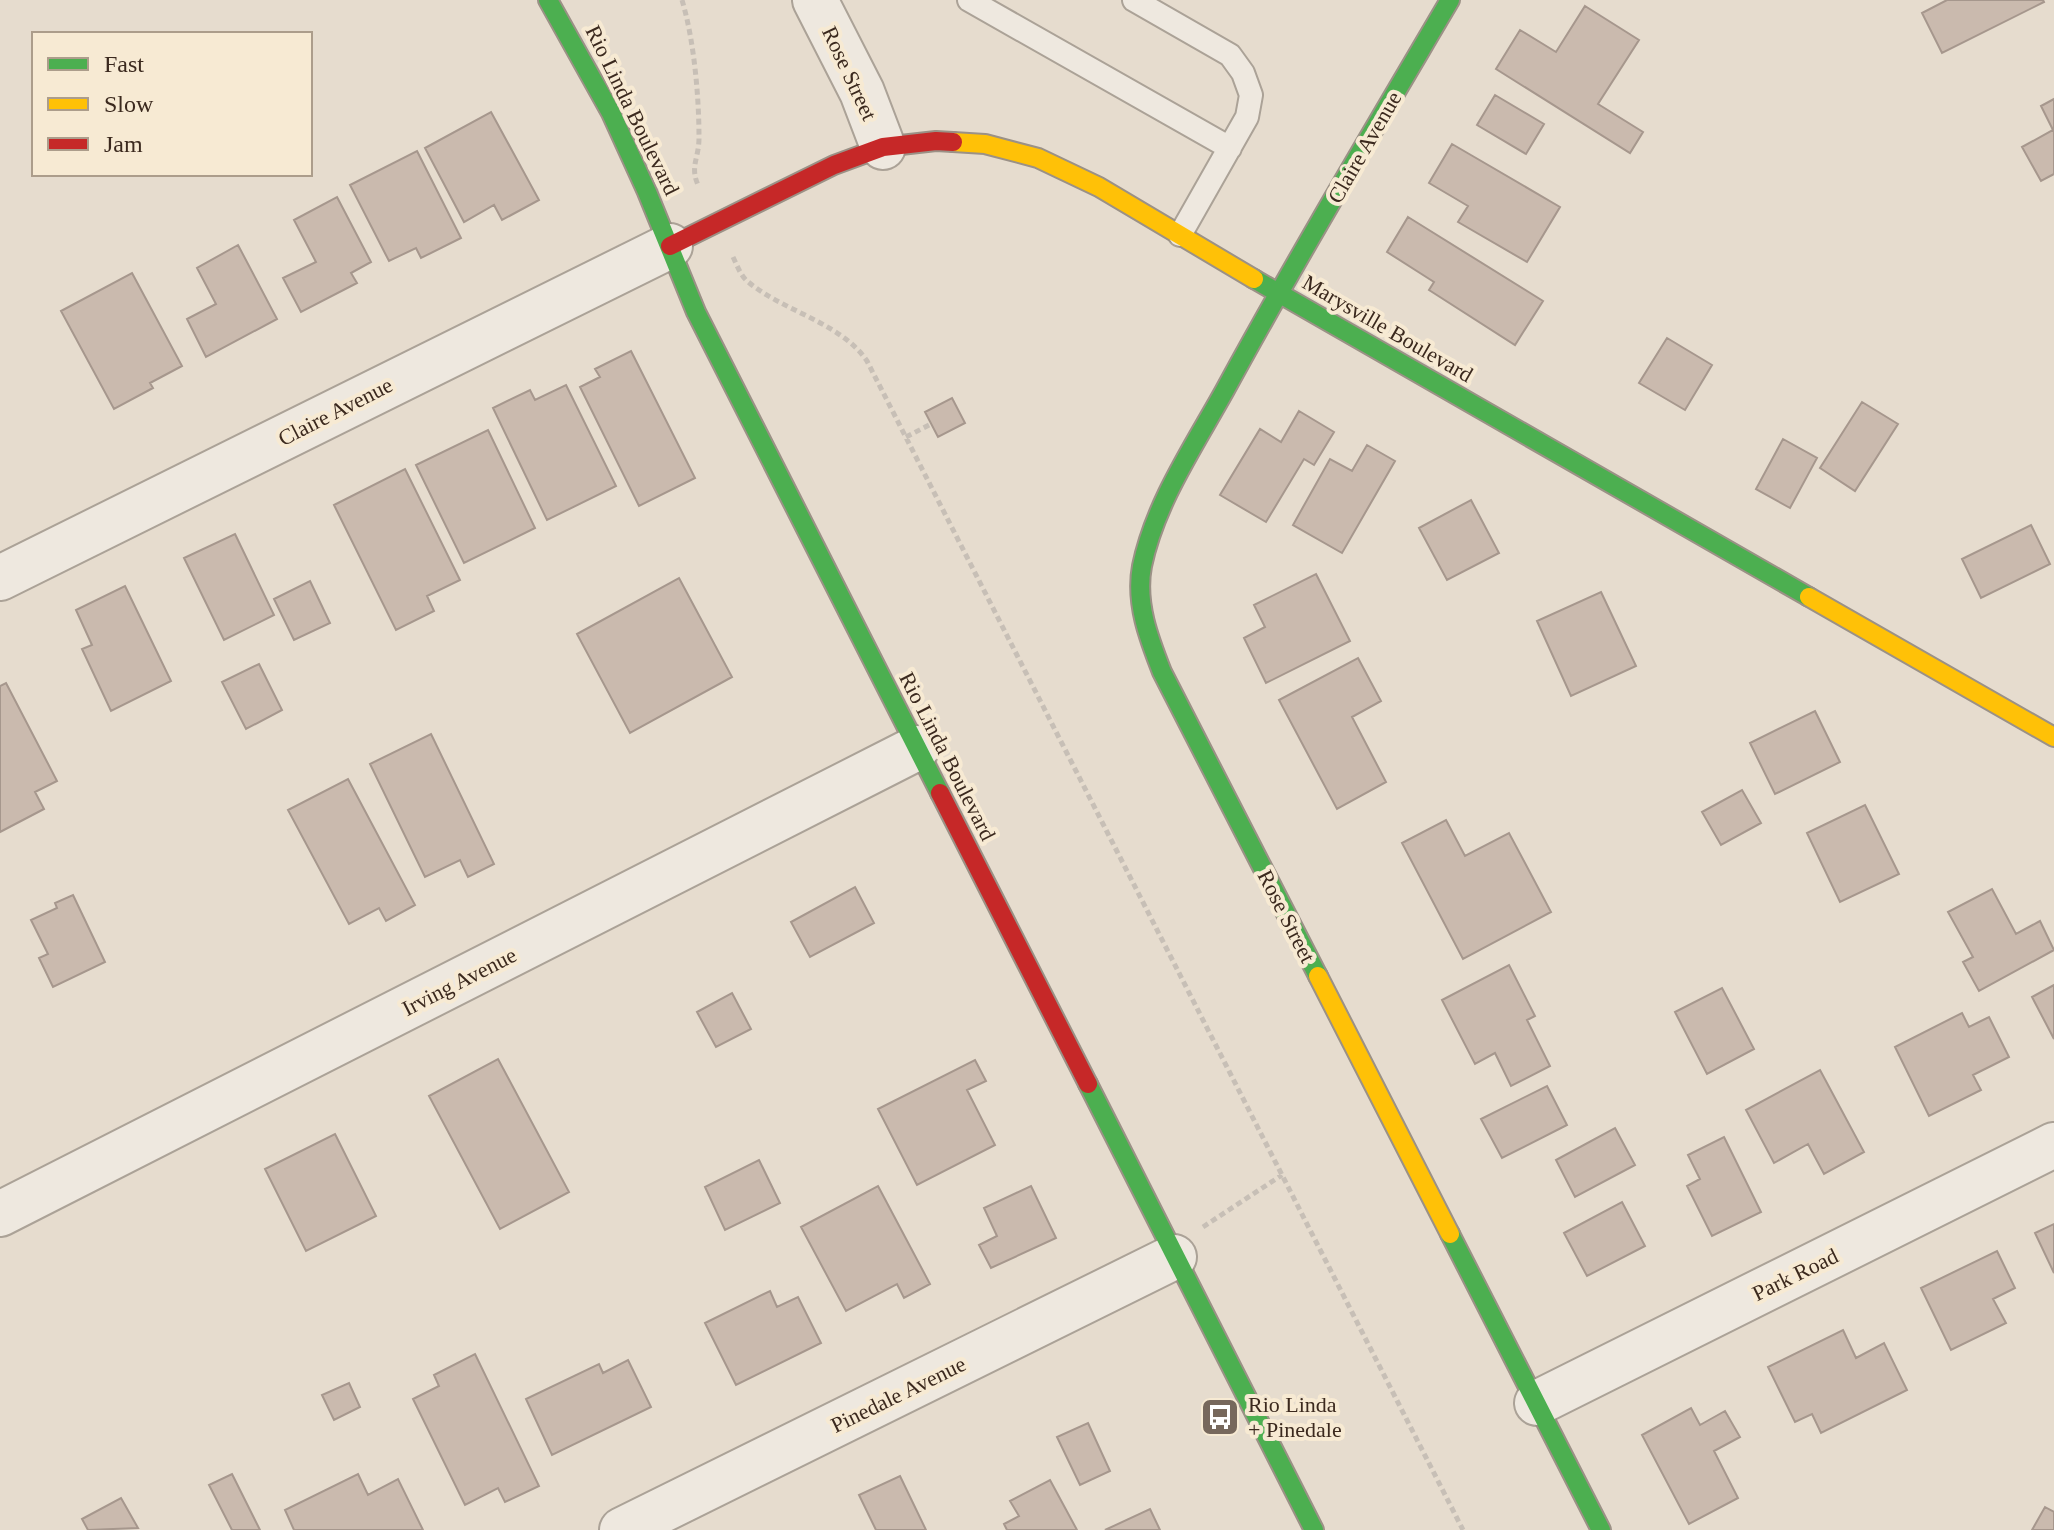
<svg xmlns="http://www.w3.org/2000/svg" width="2054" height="1530" font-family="'Times New Roman',serif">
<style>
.building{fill:#cabaae;stroke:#a6978d;stroke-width:2}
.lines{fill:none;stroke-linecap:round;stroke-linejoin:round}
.lane-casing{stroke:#aba297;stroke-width:26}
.street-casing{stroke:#aba297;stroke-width:48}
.fast-casing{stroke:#9b9186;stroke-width:22}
.slow-casing{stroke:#9b9186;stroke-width:22}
.jam-casing{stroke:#9b9186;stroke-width:22}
.path{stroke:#c7bfb6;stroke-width:5;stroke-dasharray:6 4;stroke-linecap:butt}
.lane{stroke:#eee8df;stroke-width:22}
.street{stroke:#eee8df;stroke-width:44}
.fast{stroke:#4caf50;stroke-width:18}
.slow{stroke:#ffc107;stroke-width:18}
.jam{stroke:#c62828;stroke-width:18}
.labels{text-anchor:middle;stroke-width:8;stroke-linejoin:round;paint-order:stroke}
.street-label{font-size:22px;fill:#3b291e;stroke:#f7ead3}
.poi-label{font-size:22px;fill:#3b291e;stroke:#f7ead3;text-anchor:start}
</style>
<rect width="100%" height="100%" fill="#e6dcce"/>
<path class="building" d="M1947,0H2043L2044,2L1942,53L1922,13Z
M1585,6L1639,40L1598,104L1643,132L1630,153L1496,69L1520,30L1556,52Z
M1495,95L1544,124L1526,154L1477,125Z
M2054,99V174L2041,181L2022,147L2053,130L2041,106Z
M491,112L539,200L502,220L494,205L464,222L425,148Z
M1452,144L1560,207L1527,262L1458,222L1468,206L1429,183Z
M417,151L461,238L421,258L416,248L389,261L350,185Z
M337,197L371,262L351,273L357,283L301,312L283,278L316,262L294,220Z
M1408,217L1543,301L1515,345L1429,290L1434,282L1387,252Z
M238,245L277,319L206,357L187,319L216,304L197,268Z
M132,273L182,366L150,383L153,388L114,409L61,311Z
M1667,338L1712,365L1685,410L1639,383Z
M631,351L695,478L639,506L580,387L600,377L595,369Z
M566,385L616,486L547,520L493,408L530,390L535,400Z
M952,398L965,423L938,437L925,412Z
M1862,402L1898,424L1855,491L1820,468Z
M1299,411L1334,432L1314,465L1304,459L1266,522L1220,495L1260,429L1281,442Z
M488,430L535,528L464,563L416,465Z
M1783,439L1817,458L1790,508L1756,489Z
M1367,445L1395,461L1342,553L1293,525L1330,459L1352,471Z
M405,469L460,580L427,596L434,611L396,630L334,505Z
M1471,500L1499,553L1447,580L1419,528Z
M2031,525L2050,564L1981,598L1962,559Z
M235,534L274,615L224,640L184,558Z
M1316,574L1350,641L1266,683L1244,638L1265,627L1254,605Z
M679,578L732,677L630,733L577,634Z
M310,581L330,623L294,640L274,599Z
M125,586L171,681L111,711L82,649L92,645L76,610Z
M1601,592L1636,666L1571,696L1537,621Z
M1358,658L1381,701L1352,717L1386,782L1337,809L1279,700Z
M259,664L282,710L246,729L222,682Z
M6,683L57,781L35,792L44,809L0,832V686Z
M1815,711L1840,762L1775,794L1750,743Z
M431,734L494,864L468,877L460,860L425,877L370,764Z
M348,779L415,905L386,921L379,908L349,924L288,810Z
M1742,790L1761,823L1721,845L1702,812Z
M1865,805L1899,874L1840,902L1807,833Z
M1446,820L1465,856L1509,833L1551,912L1463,959L1402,843Z
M855,887L874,923L810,957L791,922Z
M1992,889L2016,934L2040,921L2054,950L1979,991L1963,962L1973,957L1948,912Z
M73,895L105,962L53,987L39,958L48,954L31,920L57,908L55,903Z
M1509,965L1535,1016L1527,1020L1550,1066L1511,1086L1495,1053L1475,1064L1442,1000Z
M2054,985V1039L2032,997Z
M1722,988L1754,1049L1707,1074L1675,1012Z
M732,993L751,1029L716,1047L697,1012Z
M1962,1013L1969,1027L1989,1017L2009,1057L1973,1075L1981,1090L1929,1116L1895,1047Z
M498,1059L569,1192L500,1229L429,1096Z
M975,1060L986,1081L967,1090L995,1145L917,1185L878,1109Z
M1820,1070L1864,1152L1824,1174L1808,1144L1774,1163L1746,1110Z
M1547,1086L1567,1125L1502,1158L1481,1119Z
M1615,1128L1635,1165L1575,1197L1556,1160Z
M335,1134L376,1216L306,1251L265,1169Z
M1724,1137L1761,1212L1712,1236L1687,1186L1700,1179L1688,1155Z
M759,1160L780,1203L725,1230L705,1187Z
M878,1186L930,1284L904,1298L897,1284L846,1311L801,1227Z
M1031,1186L1056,1238L991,1268L979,1245L997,1236L984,1208Z
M1622,1202L1645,1246L1587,1276L1564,1233Z
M2054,1224V1273L2035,1233Z
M1997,1251L2015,1288L1993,1299L2006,1323L1951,1350L1921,1288Z
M770,1291L777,1307L798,1297L821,1343L736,1385L705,1323Z
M1843,1330L1856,1358L1884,1343L1907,1390L1821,1433L1812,1414L1795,1422L1768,1367Z
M475,1354L539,1486L505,1502L498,1488L465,1505L413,1399L439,1386L434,1375Z
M628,1360L651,1407L552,1455L526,1399L599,1364L603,1373Z
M349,1383L360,1407L334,1420L322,1395Z
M1691,1408L1700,1425L1725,1411L1740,1437L1714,1451L1738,1498L1689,1524L1642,1435Z
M1088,1423L1110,1471L1080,1485L1057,1437Z
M232,1474L260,1530H232L209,1485Z
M358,1474L368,1495L398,1479L423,1530H294L285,1510Z
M900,1476L926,1530H876L859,1495Z
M1050,1480L1077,1530H1007L1004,1524L1019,1516L1010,1501Z
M121,1498L138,1528L88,1530L82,1519Z
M2045,1507L2054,1512V1530H2032Z
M1150,1509L1160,1530H1105Z"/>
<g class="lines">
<g class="lane-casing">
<path id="lane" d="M969,0L1230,148
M1134,0L1230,55L1243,73L1251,95L1247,117L1180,235"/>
</g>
<g class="street-casing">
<path id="street" d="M815,0L862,92L883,147
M0,578L670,246
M0,1214L917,748
M1537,1403L2054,1145
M622,1530L1174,1257"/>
</g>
<g class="fast-casing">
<path id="fast" d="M548,0L611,113L647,192L696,312L940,793
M1254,279L1809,597
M1318,976L1162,672C1149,639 1135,603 1142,566C1155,503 1194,446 1225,390C1297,258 1374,129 1450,0
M1088,1084L1314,1530
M1450,1234L1601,1530"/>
</g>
<g class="slow-casing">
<path id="slow" d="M953,142L985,144L1038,158L1099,187L1254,279
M1809,597L2054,737
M1318,976L1450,1234"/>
</g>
<g class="jam-casing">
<path id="jam" d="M670,246L834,165L883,147L936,141L953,142
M940,793L1088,1084"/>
</g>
<path class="path" d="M682,0C694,40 699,96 699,138C699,159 689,167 699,187
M733,257C737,265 740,274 746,280C781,311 841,322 867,361L1463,1530
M906,437L931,424
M1203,1227L1282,1175"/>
<use href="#lane" class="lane"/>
<use href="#street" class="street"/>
<use href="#fast" class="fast"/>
<use href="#slow" class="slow"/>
<use href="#jam" class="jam"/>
</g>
<defs>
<g id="bus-square" transform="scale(2)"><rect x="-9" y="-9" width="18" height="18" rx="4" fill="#77685c" stroke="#f7ead3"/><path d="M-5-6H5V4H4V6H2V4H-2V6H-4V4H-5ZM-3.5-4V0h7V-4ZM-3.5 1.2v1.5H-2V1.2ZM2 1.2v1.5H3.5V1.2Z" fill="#fff"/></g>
</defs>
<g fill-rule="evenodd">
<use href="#bus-square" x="1220" y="1417"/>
</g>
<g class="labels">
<g class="street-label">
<text transform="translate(850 73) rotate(65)" y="8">Rose Street</text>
<text transform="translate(633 110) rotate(64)" y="8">Rio Linda Boulevard</text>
<text transform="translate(1364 147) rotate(-60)" y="8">Claire Avenue</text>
<text transform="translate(1388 328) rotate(30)" y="8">Marysville Boulevard</text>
<text transform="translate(335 411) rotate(-27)" y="8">Claire Avenue</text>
<text transform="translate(948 756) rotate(63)" y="8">Rio Linda Boulevard</text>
<text transform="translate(1287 916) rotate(63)" y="8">Rose Street</text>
<text transform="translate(459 981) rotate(-27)" y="8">Irving Avenue</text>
<text transform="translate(1795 1274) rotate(-26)" y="8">Park Road</text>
<text transform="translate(898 1394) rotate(-26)" y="8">Pinedale Avenue</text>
</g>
<g class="poi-label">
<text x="1248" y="1412">Rio Linda<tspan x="1248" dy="25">+ Pinedale</tspan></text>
</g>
</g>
<rect x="32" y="32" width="280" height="144" fill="#f7ead3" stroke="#ac9d8b" stroke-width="2"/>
<rect x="48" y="58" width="40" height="12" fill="#4caf50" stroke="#ac9d8b" stroke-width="2"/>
<text x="104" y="72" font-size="24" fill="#3b291e">Fast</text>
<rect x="48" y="98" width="40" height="12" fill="#ffc107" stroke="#ac9d8b" stroke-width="2"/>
<text x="104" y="112" font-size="24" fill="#3b291e">Slow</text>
<rect x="48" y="138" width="40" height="12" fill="#c62828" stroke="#ac9d8b" stroke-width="2"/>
<text x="104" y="152" font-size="24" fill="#3b291e">Jam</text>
</svg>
